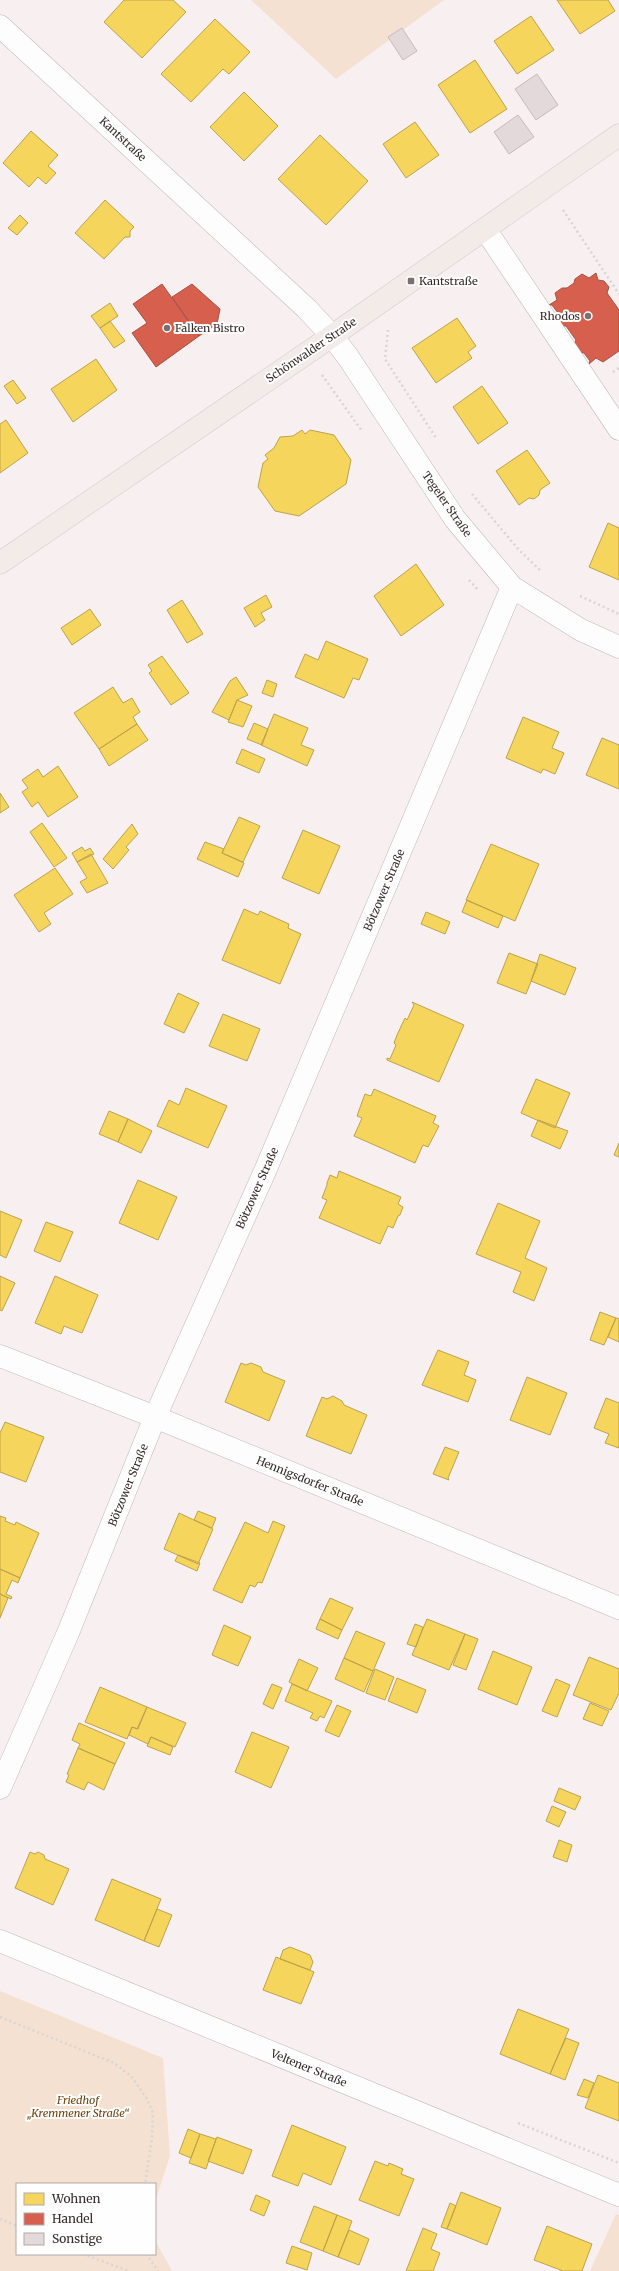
<svg xmlns="http://www.w3.org/2000/svg" width="619" height="2271" font-family="Merriweather,serif">
<style>
.green{fill:#f5e1d1}
.homes{fill:#f6d55c;stroke:#bda24d}
.shops{fill:#d6604d;stroke:#a75043}
.building{fill:#e3d8da;stroke:#c4bbbd}
.lines{fill:none;stroke-linecap:round;stroke-linejoin:round}
.minor-casing{stroke:#c1b7b7;stroke-width:23}
.major-casing{stroke:#d1cbcb;stroke-width:23}
.path{stroke:#d8d5d5;stroke-width:2.5;stroke-dasharray:2 3;stroke-linecap:butt}
.minor{stroke:#fefdfd;stroke-width:22}
.major{stroke:#f3ebe8;stroke-width:22}
.poi-dot{fill:#7b7070;stroke:#fefefe;stroke-width:1.5}
.labels{text-anchor:middle;stroke-width:4;stroke-linejoin:round;paint-order:stroke}
.street-label{font-size:11px;fill:#382b2b;stroke:#fefefe}
.poi-label{font-size:11px;fill:#382b2b;stroke:#fefefe;text-anchor:start}
.park-label{font-size:11px;font-style:italic;fill:#6c4311;stroke:#fefefe}
</style>
<rect width="100%" height="100%" fill="#f8f0f0"/>
<path class="green" d="M251,0H444L336,79Z
M0,1991L163,2058L170,2156L155,2202V2184H17V2254H155V2240L172,2271H0Z
M616,2214L619,2215V2271H590Z"/>
<path class="homes" d="M124,0H173L186,12L142,58L104,22Z
M557,0H608L615,11L580,34Z
M531,16L554,50L517,74L494,41Z
M215,19L250,52L229,74L223,69L191,102L161,74Z
M475,60L507,109L470,133L438,85Z
M244,92L278,126L244,161L210,127Z
M415,122L439,155L406,178L383,144Z
M31,131L58,155L48,166L56,173L46,184L38,177L29,187L3,163Z
M320,135L368,181L326,225L278,179Z
M105,200L134,227L130,231V237H125L104,259L75,233Z
M20,215L28,223L17,235L8,228Z
M110,303L118,316L100,328L91,316Z
M457,318L476,346L468,352L472,358L436,383L412,348Z
M110,321L125,341L114,348L100,328Z
M96,359L117,390L73,422L51,389Z
M13,380L26,398L17,404L4,386Z
M482,386L508,423L478,444L453,407Z
M6,420L28,453L0,473V424Z
M302,430L305,434L310,430L334,435L351,460L346,484L299,516L275,511L258,487L263,463L268,459L265,455L274,448L280,437L293,436Z
M527,450L550,483L540,490L539,495L534,499L529,498L519,505L496,471Z
M608,523L619,528V580L589,567Z
M416,564L444,605L401,636L374,596Z
M266,595L272,607L261,613L265,620L255,627L244,608Z
M182,600L203,634L187,643L167,610Z
M90,609L101,625L72,645L61,628Z
M326,641L368,659L359,680L353,678L344,698L295,677L305,654L318,660Z
M162,656L189,693L171,705L149,673L152,671L148,665Z
M236,677L248,695L237,700L229,720L212,712L230,681Z
M267,680L277,684L273,697L262,693Z
M113,687L123,703L132,698L140,712L133,717L137,724L99,749L74,713Z
M237,700L252,706L243,727L228,722Z
M274,714L308,728L301,745L314,750L307,766L261,745Z
M523,717L559,732L552,748L564,753L555,774L543,769L541,773L506,758Z
M254,723L268,729L262,745L247,739Z
M137,724L148,740L109,766L99,749Z
M602,738L619,745V789L586,775Z
M242,749L265,759L259,773L236,763Z
M58,766L78,797L48,817L38,802L32,807L22,792L28,788L22,780L38,769L43,777Z
M0,793L9,807L0,813Z
M239,817L260,826L243,862L222,853Z
M42,823L67,858L54,867L30,832Z
M132,824L138,834L126,847L129,850L113,869L103,859Z
M303,830L340,846L319,894L282,878Z
M205,842L224,849L222,853L244,863L238,877L197,859Z
M491,844L539,864L515,921L466,900Z
M82,847L85,851L90,848L94,854L77,862L72,853Z
M91,854L108,883L87,893L80,882L87,878L77,862Z
M55,868L73,894L44,913L51,924L39,932L14,895Z
M467,900L503,916L498,928L462,912Z
M244,909L258,915L260,911L289,924L288,928L301,934L280,984L222,960Z
M426,912L450,922L445,934L421,924Z
M509,953L538,964L526,994L497,983Z
M540,954L576,968L565,995L531,981Z
M178,993L199,1003L184,1033L164,1024Z
M412,1002L464,1025L439,1082L387,1060V1058L390,1059L396,1045L394,1043L397,1035L405,1018L407,1020L414,1005Z
M223,1014L260,1029L247,1061L209,1046Z
M536,1079L570,1093L555,1128L521,1113Z
M186,1088L227,1106L208,1148L157,1126L169,1100L179,1105Z
M374,1089L436,1116L433,1123L439,1126L428,1147L423,1145L415,1163L354,1136L362,1118L357,1116L362,1102L365,1094L371,1096Z
M109,1111L128,1119L118,1142L99,1134Z
M128,1119L152,1131L141,1153L118,1142Z
M538,1120L568,1131L560,1149L531,1136Z
M619,1143V1157L614,1155Z
M339,1171L401,1197L398,1204L403,1207L400,1215L398,1216L393,1228L388,1226L380,1244L319,1218L327,1200L322,1198L327,1185V1183L330,1175L337,1178Z
M138,1180L177,1197L158,1240L119,1223Z
M498,1203L540,1221L525,1258L547,1268L534,1301L513,1292L521,1272L476,1254Z
M0,1211L22,1220L6,1258L0,1255Z
M46,1222L73,1232L60,1262L34,1251Z
M0,1276L15,1283L2,1311L0,1310Z
M55,1276L98,1295L82,1333L64,1326L61,1334L35,1323Z
M600,1312L616,1318L604,1345L590,1340Z
M616,1318L619,1319V1342L608,1337Z
M438,1350L469,1362L464,1375L476,1380L468,1402L422,1385Z
M241,1363L246,1365L251,1363L261,1367L263,1372L285,1381L269,1421L225,1402Z
M527,1377L567,1393L550,1435L510,1420Z
M333,1396L342,1401L344,1405L367,1415L351,1454L306,1436L322,1397L327,1399Z
M606,1398L619,1403V1448L605,1443L609,1434L594,1428Z
M5,1422L44,1437L26,1482L0,1472V1433Z
M445,1447L459,1452L448,1478L449,1480L433,1474Z
M198,1511L216,1518L212,1528L194,1520Z
M179,1513L213,1529L198,1564L164,1549Z
M0,1516L6,1518L5,1521L15,1525L16,1522L39,1533L20,1578L0,1569Z
M273,1521L285,1526L262,1583L258,1582L255,1587L250,1585L242,1603L213,1590L245,1522L268,1533Z
M178,1555L200,1563L197,1571L175,1561Z
M0,1569L20,1578L18,1583L12,1580L6,1594L12,1597L11,1599L0,1594Z
M0,1594L8,1598L0,1618Z
M330,1598L353,1608L342,1630L320,1619Z
M320,1619L342,1630L338,1639L316,1629Z
M427,1619L465,1634L449,1670L412,1655Z
M415,1624L423,1627L416,1647L407,1644Z
M224,1625L251,1637L238,1666L212,1655Z
M356,1631L385,1643L373,1671L344,1658Z
M465,1634L478,1639L466,1670L453,1665Z
M493,1651L532,1667L517,1705L478,1689Z
M589,1657L619,1669V1693L611,1710L573,1695Z
M344,1658L373,1671L364,1692L335,1679Z
M299,1659L318,1668L307,1691L289,1682Z
M375,1669L394,1677L385,1700L366,1693Z
M397,1678L426,1690L417,1713L388,1701Z
M556,1679L570,1685L557,1717L542,1711Z
M272,1684L282,1688L273,1709L263,1704Z
M292,1684L332,1701L324,1718L320,1716L317,1721L310,1718L313,1713L285,1701Z
M100,1687L147,1707L137,1729L132,1727L127,1739L85,1722Z
M590,1703L609,1711L602,1726L583,1719Z
M337,1705L351,1711L339,1737L325,1731Z
M147,1707L186,1723L175,1747L151,1737L148,1744L129,1735L132,1727L138,1729Z
M79,1723L125,1743L115,1764L78,1748L80,1744L72,1740Z
M252,1732L289,1747L271,1788L235,1772Z
M151,1737L173,1747L170,1755L147,1746Z
M78,1748L115,1764L104,1790L88,1782L84,1790L66,1782L69,1775L67,1774Z
M559,1788L581,1797L575,1810L554,1801Z
M552,1806L566,1812L559,1827L546,1821Z
M559,1840L572,1845L567,1862L553,1857Z
M30,1852L35,1854L38,1852L44,1855L45,1859L69,1869L53,1905L15,1888Z
M112,1879L161,1899L144,1941L95,1920Z
M157,1909L172,1915L159,1947L144,1941Z
M290,1947L310,1955L313,1962L310,1970L280,1959L283,1950Z
M276,1957L314,1972L301,2004L263,1990Z
M518,2009L569,2029L550,2074L500,2054Z
M566,2038L579,2043L565,2080L550,2074Z
M598,2075L619,2083V2121L585,2108Z
M584,2079L594,2083L588,2098L577,2095Z
M292,2125L346,2147L331,2185L303,2173L298,2186L272,2176Z
M188,2129L200,2134L191,2158L179,2153Z
M200,2134L216,2139L206,2169L189,2163Z
M217,2137L252,2150L243,2174L208,2161Z
M375,2161L388,2166L389,2163L403,2169L401,2174L414,2179L399,2216L359,2200Z
M461,2192L501,2208L487,2245L447,2229Z
M256,2195L270,2201L264,2216L250,2210Z
M450,2203L456,2206L447,2229L441,2227Z
M314,2206L337,2215L323,2251L300,2242Z
M337,2215L352,2221L338,2257L323,2251Z
M547,2226L592,2244L582,2271H563L534,2260Z
M423,2228L437,2234L431,2249L440,2253L433,2271H406Z
M349,2230L369,2239L359,2265L338,2257Z
M292,2246L312,2253L307,2270L286,2263Z"/>
<path class="shops" d="M596,273L598,280L604,281L609,287L607,293L619,310V351L603,362L596,358L589,364L590,361L584,353L579,352L574,345L576,340L566,326H560L556,319L558,313L552,305H549L557,300L555,293L562,288H567L574,283L575,279L582,274L589,278Z
M162,284L199,336L156,367L132,333L147,323L133,304Z
M192,284L220,309L217,324L199,336L172,297Z"/>
<path class="building" d="M402,28L417,51L403,60L388,37Z
M537,74L558,105L536,120L515,89Z
M518,115L534,137L509,154L494,132Z"/>
<g class="lines">
<g class="minor-casing">
<path id="minor" d="M0,26L307,309L332,336L348,357L455,519L512,587L581,630L619,647
M485,229L619,429
M0,1356L155,1417L619,1608
M0,1788L68,1633L155,1417L265,1171L512,587
M0,1941L619,2195"/>
</g>
<g class="major-casing">
<path id="major" d="M0,563L332,336L619,135"/>
</g>
<path class="path" d="M563,210L619,294
M388,330L385,359L436,438
M613,372L619,368
M322,375L362,431
M472,494L519,550L542,572
M469,580L479,591
M580,596L619,614
M0,2017L114,2063L132,2077L147,2099L153,2113L152,2138L145,2184
M518,2123L619,2163
M0,2219L17,2226
M83,2254L129,2271
M146,2254L158,2271"/>
<use href="#minor" class="minor"/>
<use href="#major" class="major"/>
</g>
<g class="poi-dot">
<rect x="407" y="277" width="8" height="8" rx="2"/>
<circle cx="588" cy="316" r="4"/>
<circle cx="167" cy="328" r="4"/>
</g>
<g class="labels">
<g class="street-label">
<text transform="translate(123 139) rotate(43)" y="4">Kantstraße</text>
<text transform="translate(311 350) rotate(-34)" y="4">Schönwalder Straße</text>
<text transform="translate(447 504) rotate(55)" y="4">Tegeler Straße</text>
<text transform="translate(384 890) rotate(-67)" y="4">Bötzower Straße</text>
<text transform="translate(257 1188) rotate(-66)" y="4">Bötzower Straße</text>
<text transform="translate(310 1481) rotate(22)" y="4">Hennigsdorfer Straße</text>
<text transform="translate(128 1485) rotate(-68)" y="4">Bötzower Straße</text>
<text transform="translate(309 2068) rotate(22)" y="4">Veltener Straße</text>
</g>
<g class="poi-label">
<text x="419" y="285">Kantstraße</text>
<text x="580" y="320" text-anchor="end">Rhodos</text>
<text x="175" y="332">Falken Bistro</text>
</g>
<g class="park-label">
<text x="78" y="2104">Friedhof<tspan x="78" dy="13">„Kremmener Straße“</tspan></text>
</g>
</g>
<rect x="16" y="2183" width="140" height="72" fill="#fefefe" stroke="#afaaaa"/>
<rect x="24" y="2193" width="20" height="12" fill="#f6d55c" stroke="#afaaaa"/>
<text x="52" y="2203" font-size="12" fill="#382b2b">Wohnen</text>
<rect x="24" y="2213" width="20" height="12" fill="#d6604d" stroke="#afaaaa"/>
<text x="52" y="2223" font-size="12" fill="#382b2b">Handel</text>
<rect x="24" y="2233" width="20" height="12" fill="#e3d8da" stroke="#afaaaa"/>
<text x="52" y="2243" font-size="12" fill="#382b2b">Sonstige</text>
</svg>
